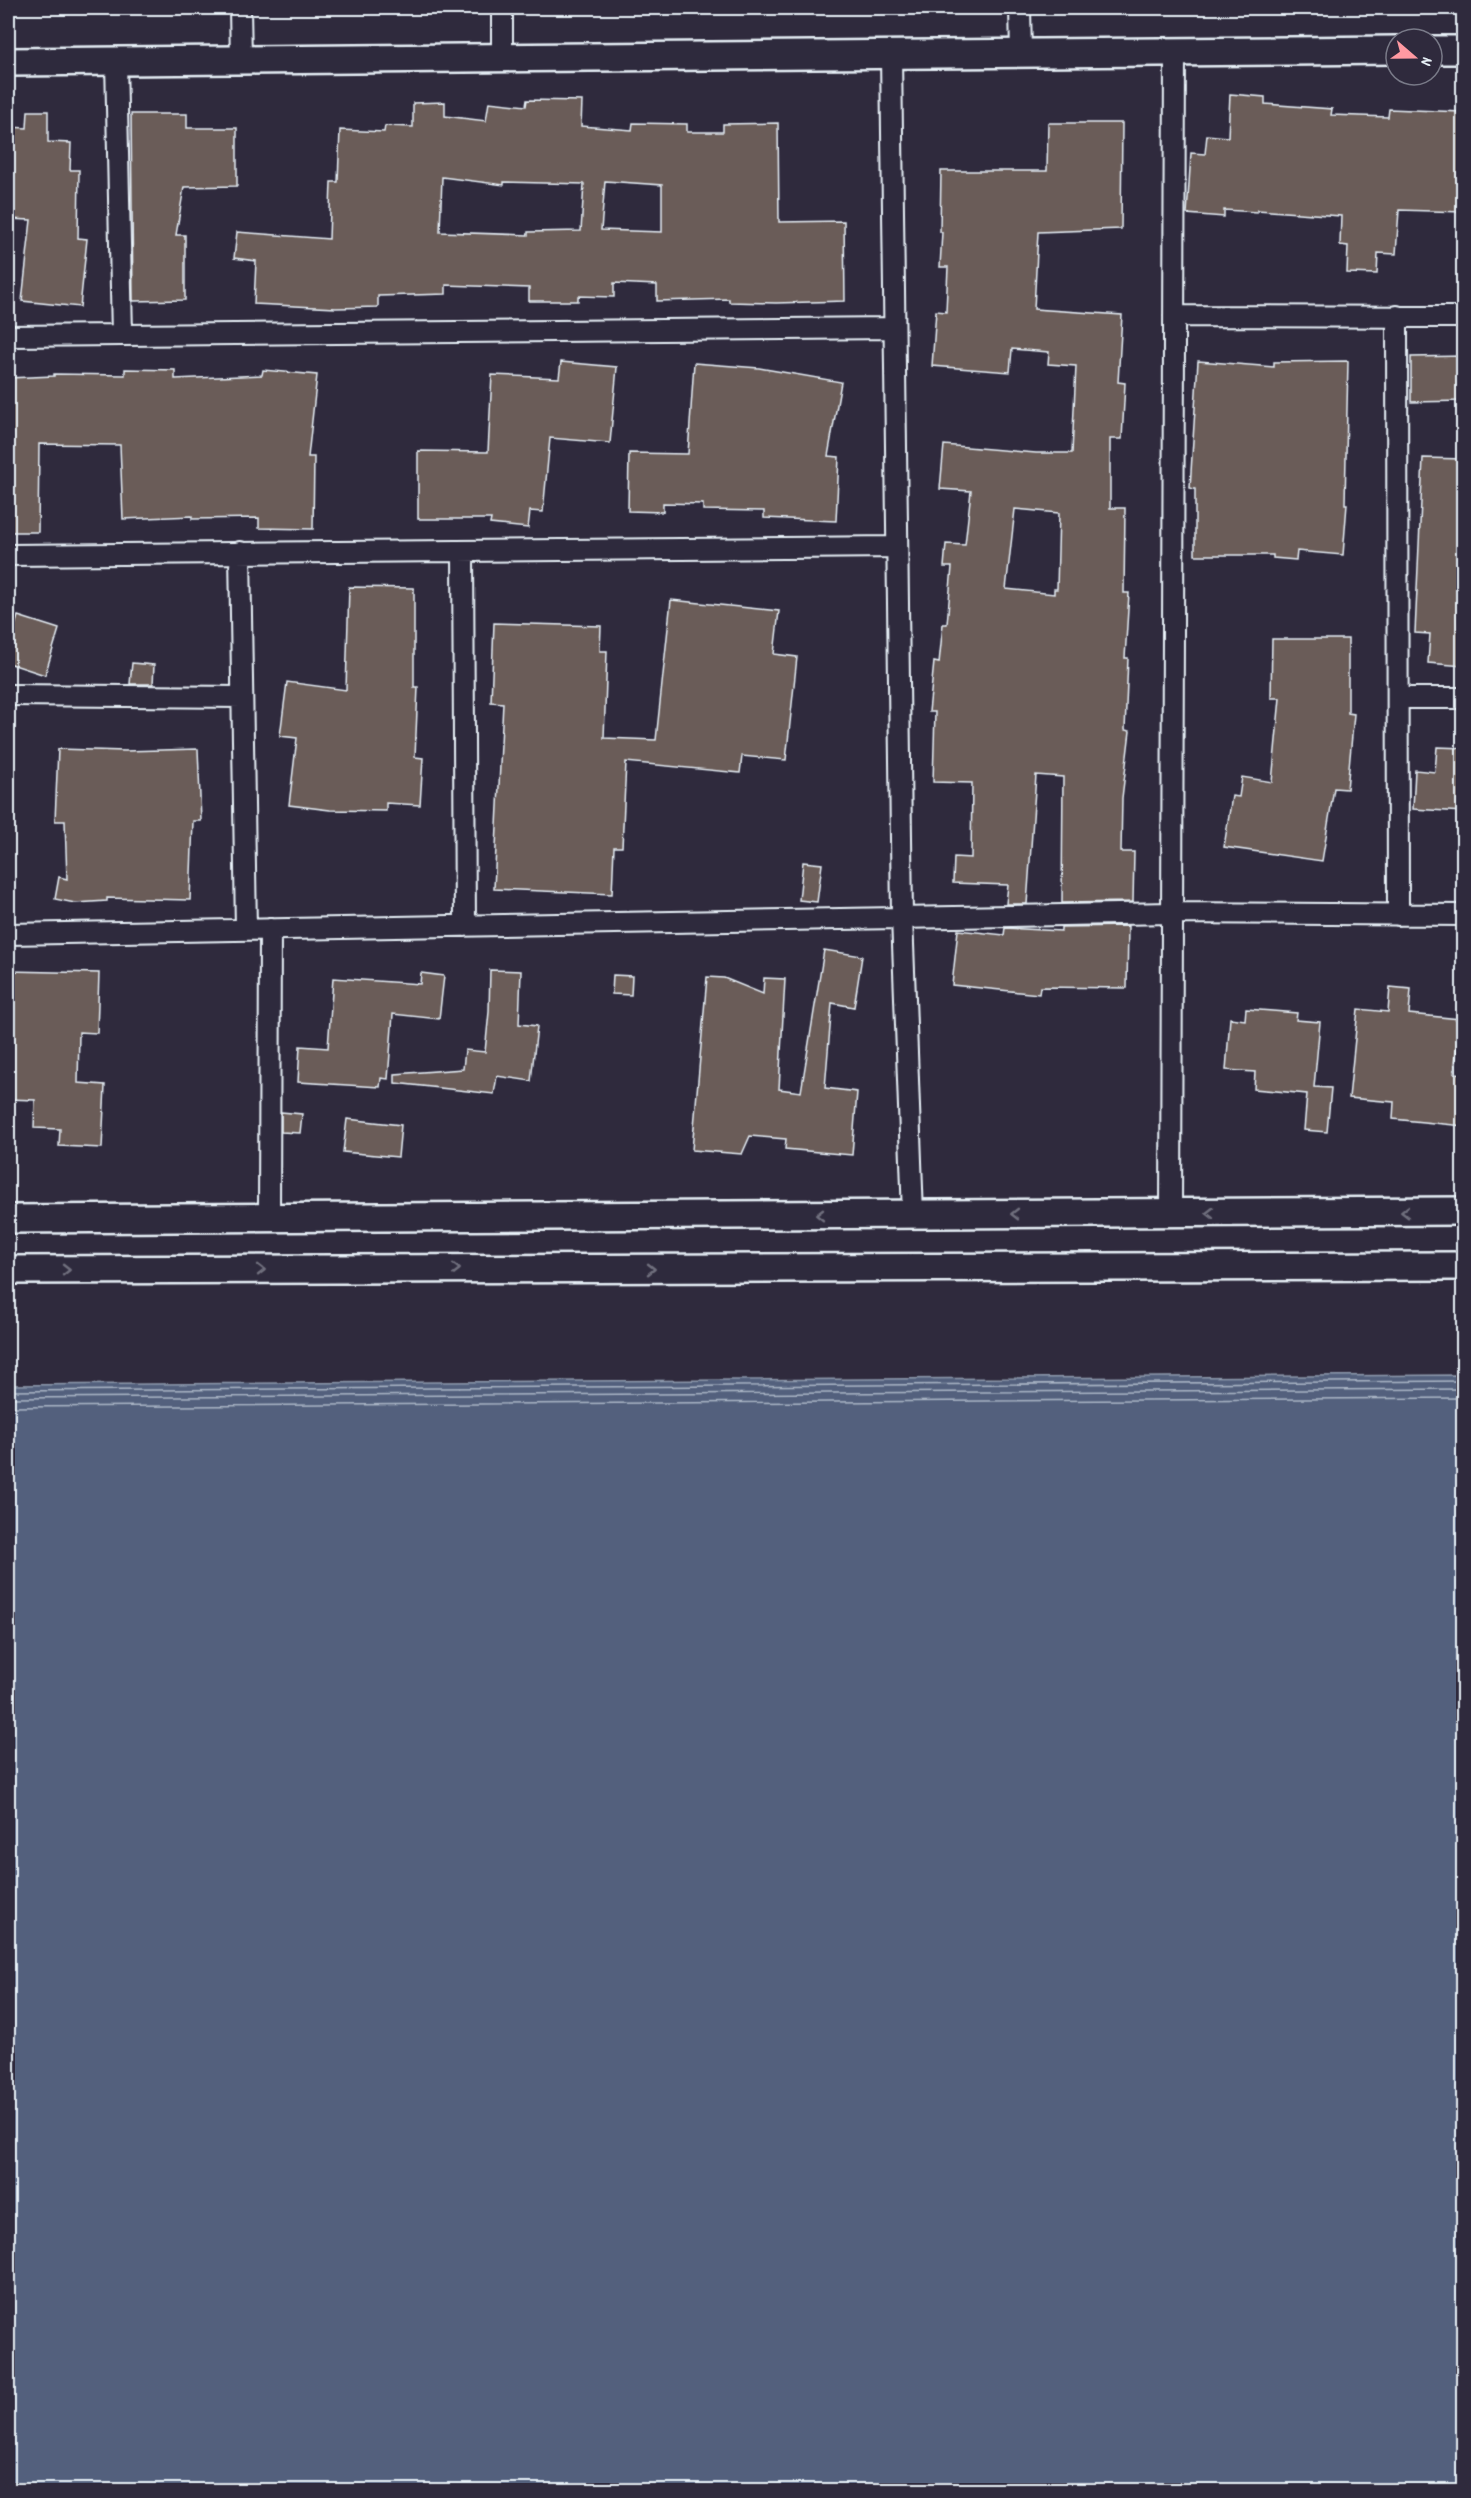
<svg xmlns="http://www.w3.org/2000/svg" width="1471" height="2498" font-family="Dekko,sans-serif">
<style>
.water{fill:#53617d;stroke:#8f9bae;stroke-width:1.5}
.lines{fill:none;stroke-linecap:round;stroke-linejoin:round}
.shore{stroke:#acb7c7;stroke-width:1.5}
.building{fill:#6a5b58;stroke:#e8f1f8;stroke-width:1.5;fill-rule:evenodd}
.street-casing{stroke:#e8f1f8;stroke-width:24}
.secondary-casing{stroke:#e8f1f8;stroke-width:32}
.street{stroke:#2f2a3d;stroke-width:20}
.secondary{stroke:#2f2a3d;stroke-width:27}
.oneway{stroke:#70707e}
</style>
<rect width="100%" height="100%" fill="#2f2a3d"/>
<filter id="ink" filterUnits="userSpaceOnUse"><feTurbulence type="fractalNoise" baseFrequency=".0167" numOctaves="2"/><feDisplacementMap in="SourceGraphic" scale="12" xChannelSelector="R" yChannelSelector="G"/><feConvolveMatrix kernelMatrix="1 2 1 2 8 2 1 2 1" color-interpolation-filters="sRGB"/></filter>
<g filter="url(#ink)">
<path class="water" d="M1463,1375V2490H8V1385Z"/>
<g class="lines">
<path class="shore" d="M8,1391L1464,1381
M8,1398L1464,1389
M8,1407L1464,1398"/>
</g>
<path class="building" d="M1230,94L1265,97V104L1332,109L1331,115L1388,117L1389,109L1462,112L1460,162H1464V212L1399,210L1396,254L1378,253L1377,274L1347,273L1348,246L1340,245L1341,216L1257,210V212L1224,210V217L1187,214L1191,153L1205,154L1207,135L1228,137Z
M527,100L582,101L581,126L632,130L633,123L687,124V132H723V124L778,123L779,222L844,221L845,301L776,303L729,302V299L657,301V285L614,283V297L578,296V301H529V288L446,285V294L378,296V307L336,308L254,304L256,261L234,258L237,232L329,239L331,182H338L340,130L384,132L385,126L413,127V103L445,102V116L486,121L489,102L526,106ZM442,177L504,185V182L584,184L581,231L528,232V235L440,232ZM605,181L662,185V232L601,230Z
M28,111H48V142L71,143L70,170H79L78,238L87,239L80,307L22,301L31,220L8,219V127L27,128Z
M131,114H187V128H237V186L184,187L176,235H185V300L133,301Z
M1048,123H1122L1121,229L1038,232L1034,309L1122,315L1118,382L1125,383L1122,439H1110V508H1125L1124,593H1129L1125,658H1128L1125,730L1130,731L1122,798L1121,852H1134L1133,902L1062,903L1063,777L1036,775L1027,904H1006L1008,885L953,883L954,857L971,858L972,783L933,782L935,712H929L934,662L939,663L943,624H947L952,567H944L946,544L965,545L971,491L940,489L944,445L1036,453H1072L1076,366L1048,364L1049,352L1012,349L1010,372L932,366L936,311L946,312L948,267H940L942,232H940L941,171H1047ZM1015,509L1059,513L1057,589H1054V594L1006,589Z
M1464,356V401L1411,402V357Z
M1198,361L1274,367V362L1348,361L1345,504H1347L1343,555L1297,551L1296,560L1273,558V555H1195V489L1190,488Z
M561,362L617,367L610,443L550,438L543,512L530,511L528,528L490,524L491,519H418V451L488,452L492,375L559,378Z
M694,363L759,368L841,382L828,456L839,457L836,521L764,518V511L703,510V504L663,503V512L628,511L629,453L688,454Z
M125,369L175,370V379L262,375L263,370L317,375L308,457H314L313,529L259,528V518L192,519V516L123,519L120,445L39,444L38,532H8V378L54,376V374L125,375Z
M1423,458L1464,459V666L1428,663L1430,634L1415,633Z
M349,587L414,588V687H418L415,757L423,758L420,805L386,803V811L330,810L289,805L297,738L280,736L287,682L346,690Z
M671,600L779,611L774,654L797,657L786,760L742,756L740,773L626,762L622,847H614L612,894L494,889L503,703L491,702L494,623L601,626L600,651H607L604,738L656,740Z
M18,616L59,629L45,675L8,663V649Z
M1272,639H1348V713L1354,714L1347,789L1334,788L1322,861L1224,847L1232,796L1239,797L1242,777L1272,782L1280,698H1271Z
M132,663L154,665L153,684H130Z
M1437,747L1464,748V812L1413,809L1415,770L1435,772Z
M58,749L125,751L198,749L201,821H193L190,900L107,898V901L75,903L55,899L59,877L67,879L65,821H55Z
M803,862L822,864L817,902L799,900Z
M1128,926L1127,988L1040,987L1039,994L952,985L958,930L1004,935L1005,928L1061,931V927Z
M824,950L862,956L854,1007L832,1003L825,1088L857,1092L852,1155L785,1149L786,1139L750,1136L742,1154L692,1150L707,977L724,978L763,994L764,978L785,979L779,1089L801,1092Z
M490,970L521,971L519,1024L537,1026L531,1081L497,1076L494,1094L395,1083V1074L463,1069L465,1050L485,1052L489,1012Z
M8,971L99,973L97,1033L79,1032L78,1083L105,1085L102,1148L59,1146L60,1129L34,1128L35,1100L8,1099Z
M421,973L444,976L439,1019L393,1014L388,1079L381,1078L380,1087L298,1082L300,1046L328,1048L333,978L420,984Z
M613,975L632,976L631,995L612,994Z
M1390,987L1411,989L1409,1014L1460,1019L1454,1073L1464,1074V1126L1393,1119L1394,1102L1349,1098L1358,1009L1388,1012Z
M1246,1009L1297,1013L1296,1020L1320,1022L1314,1087L1331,1088L1327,1132L1304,1130L1307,1094L1254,1089L1255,1072L1226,1070L1230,1018L1245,1020Z
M281,1112L302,1114L300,1133L281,1132Z
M347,1119L401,1125L398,1157L343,1152Z"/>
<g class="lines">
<g class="street-casing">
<path id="street" d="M240,8L241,60
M502,8V58
M1020,8L1021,53
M891,54L902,917L913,1215
M116,61L122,335
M1174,316L1464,317
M1397,316L1398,915
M8,336L894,328
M463,551L465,926
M240,552L246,930
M8,555L897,547
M8,695L242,697
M1398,698H1464
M8,934L1172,913L1464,915
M1171,1213L1175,52
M269,1218L270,929"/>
</g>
<g class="secondary-casing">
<path id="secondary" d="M1432,50H1464
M8,62L1396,50
M8,1219L1464,1211
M8,1270L1464,1266"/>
</g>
<use href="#street" class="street"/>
<use href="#secondary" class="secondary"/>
</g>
<defs><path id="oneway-chevron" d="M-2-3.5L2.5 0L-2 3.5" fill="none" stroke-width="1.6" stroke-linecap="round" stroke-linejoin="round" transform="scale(1.5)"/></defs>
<g class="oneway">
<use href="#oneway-chevron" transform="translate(1405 1212) rotate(179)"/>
<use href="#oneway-chevron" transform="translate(1210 1213) rotate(180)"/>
<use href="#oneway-chevron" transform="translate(1015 1214) rotate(180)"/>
<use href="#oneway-chevron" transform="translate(820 1215) rotate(180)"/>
<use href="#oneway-chevron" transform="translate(456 1269)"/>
<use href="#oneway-chevron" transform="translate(651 1269)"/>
<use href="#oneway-chevron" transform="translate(66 1270)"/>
<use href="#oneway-chevron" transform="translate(261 1270)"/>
</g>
</g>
<rect width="1471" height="2498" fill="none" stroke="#2f2a3d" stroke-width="30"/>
<rect x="15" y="15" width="1441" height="2468" fill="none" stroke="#e8f1f8" stroke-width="2" filter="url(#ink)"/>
<g transform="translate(1414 57) rotate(110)"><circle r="28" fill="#2f2a3d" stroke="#797a88" stroke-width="1.5"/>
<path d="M0-4.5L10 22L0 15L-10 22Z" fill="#ff9aa2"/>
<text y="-9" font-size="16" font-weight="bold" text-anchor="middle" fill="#e8f1f8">N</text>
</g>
</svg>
